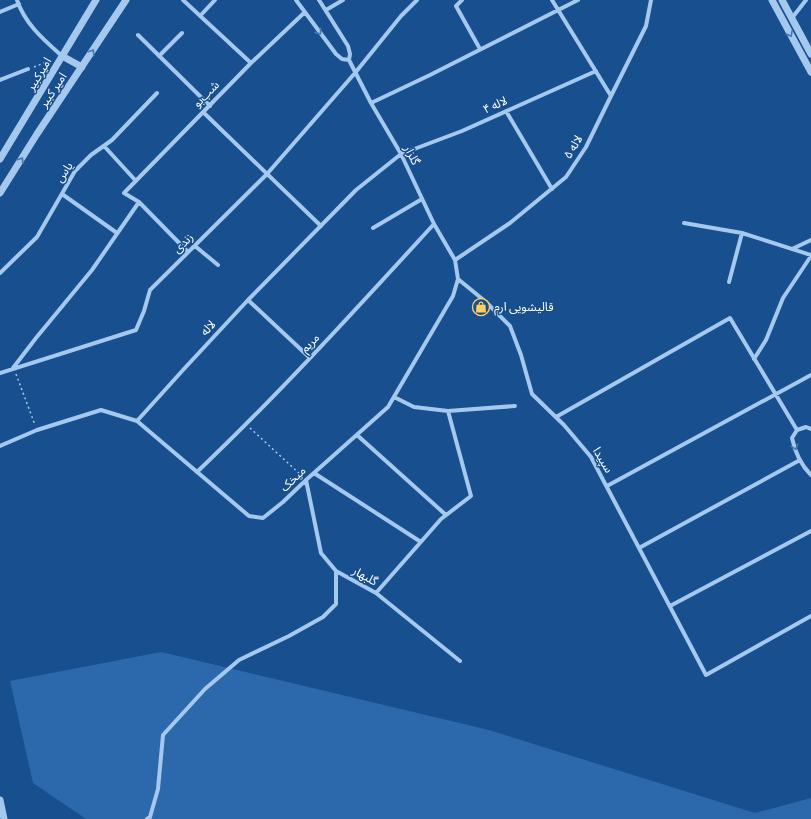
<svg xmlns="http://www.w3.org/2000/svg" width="811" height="819" font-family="Commissioner,'Noto Sans Arabic',sans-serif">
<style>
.green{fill:#2b69ac}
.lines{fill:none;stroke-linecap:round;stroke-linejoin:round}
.path{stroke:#a5c8ef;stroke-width:1.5;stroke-dasharray:2 3;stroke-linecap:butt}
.minor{stroke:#a5c8ef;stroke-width:4}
.tertiary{stroke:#a5c8ef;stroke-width:7}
.oneway{stroke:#4979b0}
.labels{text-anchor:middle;stroke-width:3;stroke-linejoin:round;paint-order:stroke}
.street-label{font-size:12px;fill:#fff;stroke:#184f8e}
.poi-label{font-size:12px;fill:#fff;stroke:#184f8e;text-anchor:start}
</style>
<rect width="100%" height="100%" fill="#184f8e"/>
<path class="green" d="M161,652L489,730L755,813L811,798V819H86L33,783L10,681Z"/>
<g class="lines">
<path class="path" d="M34,67L49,61
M16,374L35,425
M250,428L302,476"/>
<path class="minor" d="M17,0C25,24 44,40 62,56
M183,0L251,63
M296,0L336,54L342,59L349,60
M462,0L456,6L480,49
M552,0L611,96
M326,10L343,0
M0,12L19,4
M200,16L215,0
M792,18L806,0
M138,35L210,106
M159,56L182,33
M0,80L28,69
M371,103L430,75L578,0
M506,111L552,189
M203,112L321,226
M104,146L136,181
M62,194L117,233
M684,223L742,233L811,255
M373,228L422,199
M195,246L218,265
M792,249L811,240
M188,252L139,202L124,193L251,63L305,12
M455,260L510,223L566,177L586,147L611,96L646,26L651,0
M0,273L37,237L75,171L91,155L112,140L157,93
M458,279L486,302L510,326L521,355L532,394L564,425L591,457L706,675L811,616
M729,282L742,233
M248,300L310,358
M754,359L766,340L783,298L811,256
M13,368L36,338L92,270L139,202
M0,373L136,330L144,311L150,290L267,174L355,73L401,16L417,0
M394,397L414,407L448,411L515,406
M556,417L730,318L797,430
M137,421L249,516L263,518L283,502L306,480L388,407L453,296L458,279L455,260L434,224L401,154L371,103L349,60L350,54L348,46L319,0
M811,429L806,427L797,430L792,438C795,452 801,465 811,475
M357,435L446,515
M0,446L37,430L101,410L137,421L183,370L248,300L356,190L401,154L462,131L596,71
M197,472C280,393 357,308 434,224
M314,473L421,542
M306,480L321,553L336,571L376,593L460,661
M607,486L811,375
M639,548L800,460
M376,593L441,519L471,496L448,411
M670,606L811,531
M147,819L150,817L158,789L163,735L205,689L239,660L289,636L323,617L336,604V571"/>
<path class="tertiary" d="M772,0L811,72
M782,0L811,54
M62,56L82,67
M0,159L96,0
M0,193L37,134L126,0
M0,800L4,819"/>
</g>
<defs><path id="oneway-chevron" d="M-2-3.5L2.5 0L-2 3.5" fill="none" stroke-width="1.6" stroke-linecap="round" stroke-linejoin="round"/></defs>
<g class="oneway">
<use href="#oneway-chevron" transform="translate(319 32) rotate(54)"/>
<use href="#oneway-chevron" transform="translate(790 34) rotate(61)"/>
<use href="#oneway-chevron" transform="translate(92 52) rotate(-57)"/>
<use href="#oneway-chevron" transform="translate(21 160) rotate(-58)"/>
<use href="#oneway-chevron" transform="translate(795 447) rotate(73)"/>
</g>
<defs>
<g id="shop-ring" transform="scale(0.9)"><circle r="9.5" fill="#184f8e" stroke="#ffce62" stroke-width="1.5"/><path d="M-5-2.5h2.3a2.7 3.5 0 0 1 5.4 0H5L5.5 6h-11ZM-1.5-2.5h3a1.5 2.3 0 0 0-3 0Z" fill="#ffce62"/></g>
</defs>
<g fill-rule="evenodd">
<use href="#shop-ring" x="481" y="307"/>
</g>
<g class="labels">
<g class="street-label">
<text transform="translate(39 74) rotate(-59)" y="4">امیرکبیر</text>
<text transform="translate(53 90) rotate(-56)" y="4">امیر کبیر</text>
<text transform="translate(206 94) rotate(-45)" y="4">شب‌بو</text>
<text transform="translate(495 105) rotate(-24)" y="4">لاله ۴</text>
<text transform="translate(573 147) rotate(-59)" y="4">لاله ۵</text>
<text transform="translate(412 155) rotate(63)" y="4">گلزار</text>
<text transform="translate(64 172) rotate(-56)" y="4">یاس</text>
<text transform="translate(183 243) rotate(-44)" y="4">زندی</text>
<text transform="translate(208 328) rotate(-47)" y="4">لاله</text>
<text transform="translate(310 343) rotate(-46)" y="4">مریم</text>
<text transform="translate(603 460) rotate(59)" y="4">سپیدا</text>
<text transform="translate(293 479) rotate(-44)" y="4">میخک</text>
<text transform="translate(365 576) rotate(29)" y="4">گلبهار</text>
</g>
<g class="poi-label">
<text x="494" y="311">قالیشویی ارم</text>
</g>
</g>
</svg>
